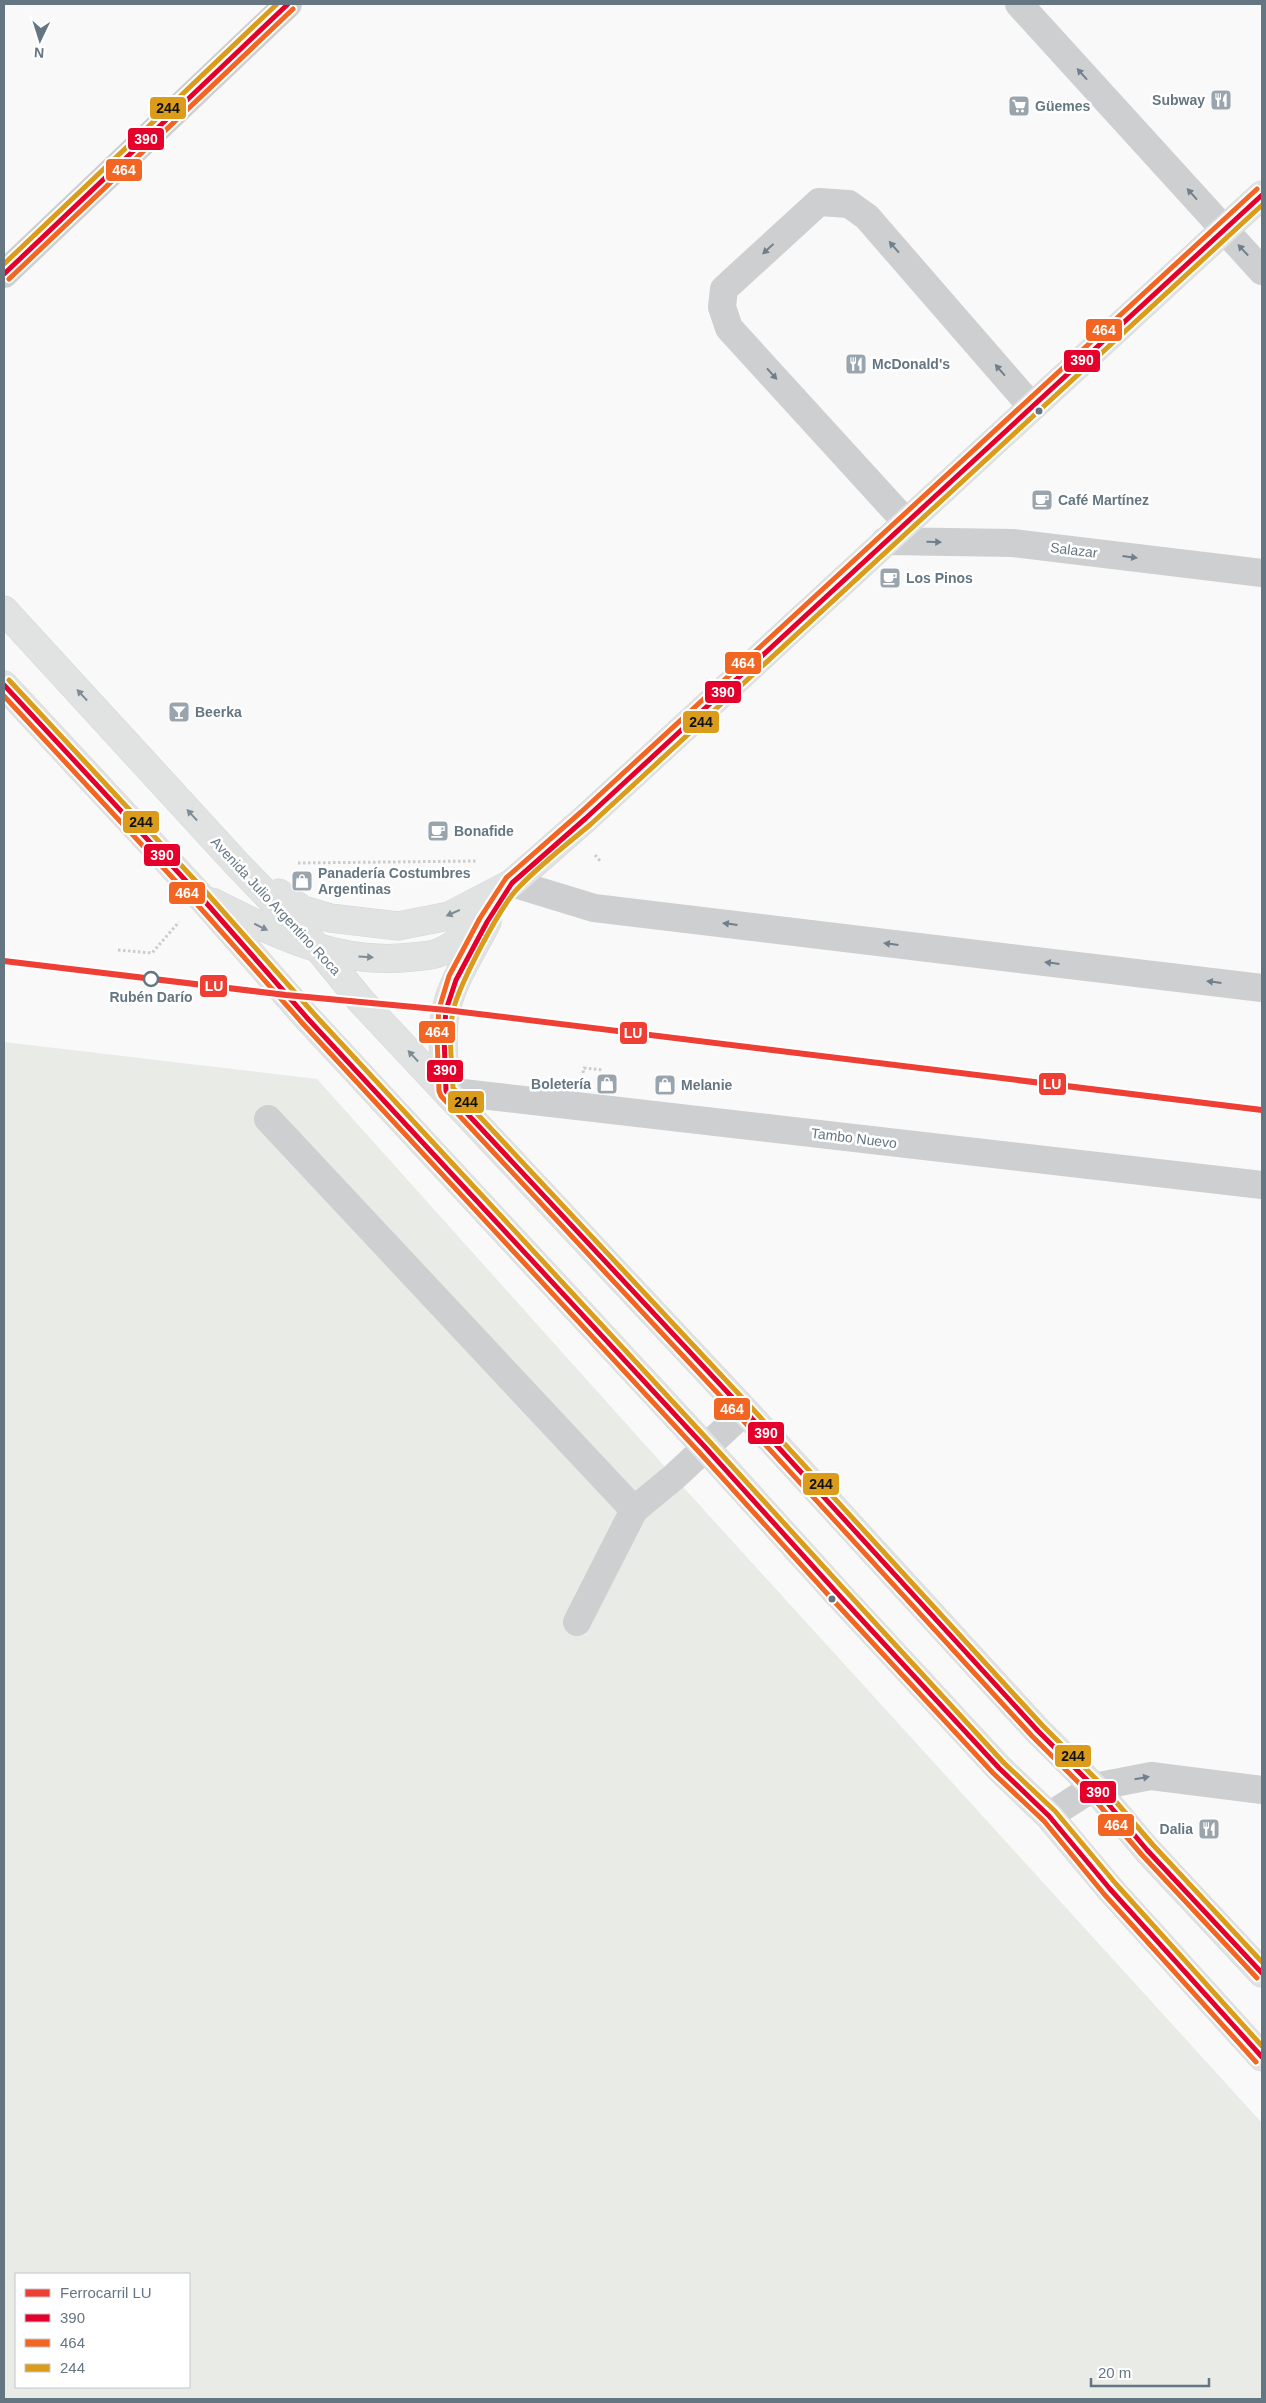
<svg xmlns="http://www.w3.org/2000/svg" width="1266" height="2403" font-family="Arial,sans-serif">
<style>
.green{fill:#e8ebe6;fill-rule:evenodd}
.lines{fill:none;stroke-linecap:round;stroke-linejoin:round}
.major-casing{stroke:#d5d6d7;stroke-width:29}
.path{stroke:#cbcccd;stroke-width:3;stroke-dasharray:2.5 2.5;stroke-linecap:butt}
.minor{stroke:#cecfd0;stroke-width:28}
.major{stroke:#e1e2e2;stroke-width:28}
.bus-1-casing{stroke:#fff;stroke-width:9}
.bus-2-casing{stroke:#fff;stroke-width:9}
.bus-3-casing{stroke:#fff;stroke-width:9}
.bus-1{stroke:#e4002b;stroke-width:5}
.bus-2{stroke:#f26522;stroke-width:5}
.bus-3{stroke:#da9c1a;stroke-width:5}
.rail-1-casing{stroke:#fff;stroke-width:10}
.rail-1{stroke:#ef3e33;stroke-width:6}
.oneway{fill:#707f8b}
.oneway2{fill:#7e8c96}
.bus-dot{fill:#657683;stroke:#fff;stroke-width:2}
.stop-dot{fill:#fff;stroke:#657683;stroke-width:2.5}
.labels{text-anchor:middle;stroke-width:5;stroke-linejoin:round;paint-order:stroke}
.poi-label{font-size:14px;font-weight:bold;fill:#657683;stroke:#fff;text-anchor:start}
.street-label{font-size:14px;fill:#657683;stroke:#fff}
.stop-label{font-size:14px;font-weight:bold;fill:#657683;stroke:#fff}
.line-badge{stroke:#fff;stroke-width:2}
.badge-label{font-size:14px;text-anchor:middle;font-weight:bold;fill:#fff}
.pale-badge-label{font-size:14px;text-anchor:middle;font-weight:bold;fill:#111}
</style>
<rect width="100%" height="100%" fill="#f9f9f9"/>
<path class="green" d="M4,1042L317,1079L674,1477L1262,2123V2399H4ZM16,2274H189V2387H16Z"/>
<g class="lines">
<g class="major-casing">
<path id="major" d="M4,610L237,864L318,948L361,1001L745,1411L1038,1731L1094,1787L1147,1850L1262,1973
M4,685L201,897L309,1020L705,1447L838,1594L999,1768L1049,1816L1110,1889L1262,2057
M279,893L303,910L330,918L398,926L449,916L512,883L586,818L1262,195
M212,902C274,934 340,966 412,957C419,956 428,956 435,954C449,950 474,930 487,922
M446,1091C445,1065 440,1035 446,1010C453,979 473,950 487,922"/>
</g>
<path class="path" d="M595,855L601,862
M298,863L477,861
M118,950L152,953L179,922
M583,1073L584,1068L603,1070"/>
<path class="minor" d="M1019,4L1262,271
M4,274L288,4
M906,522L729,328L722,307L724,289L819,202L849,204L867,217L1032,407
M885,541L1013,543L1262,573
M512,883L594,908L1262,988
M446,1091L1262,1185
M268,1119L634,1510
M577,1622L634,1510L674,1477L745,1411
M1049,1816L1094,1787L1151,1776L1262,1790"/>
<use href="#major" class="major"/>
<g class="bus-1-casing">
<path id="bus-1" d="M1262,195L586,818L512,883L487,922L456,980L446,1010L444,1036L446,1091L745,1411L1038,1731L1094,1787L1147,1850L1262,1973
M4,274L288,4
M4,685L201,897L309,1020L705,1447L838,1594L999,1768L1049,1816L1110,1889L1262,2057"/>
</g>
<g class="bus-2-casing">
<path id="bus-2" d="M9,279L293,9
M4,696L195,902L304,1025L699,1452L832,1599L993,1773L1044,1821L1104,1894L1256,2062
M1257,1978L1142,1855L1088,1792L1032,1736L739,1416L441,1096L439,1091L437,1036L439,1009L449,976L480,918L506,878L581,812L1257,189"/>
</g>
<g class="bus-3-casing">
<path id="bus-3" d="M1262,205L591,824C567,844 541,864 519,887C500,906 459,985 453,1011C448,1036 452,1063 453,1088L750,1406L1043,1726L1099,1782L1153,1845L1262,1962
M4,264L277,4
M9,680L206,892L315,1015L710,1442L844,1589L1004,1763L1055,1811L1116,1884L1262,2046"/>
</g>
<use href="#bus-1" class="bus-1"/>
<use href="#bus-2" class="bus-2"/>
<use href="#bus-3" class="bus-3"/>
<g class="rail-1-casing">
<path id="rail-1" d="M4,961L286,995L446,1010L1262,1110"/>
</g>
<use href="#rail-1" class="rail-1"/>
</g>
<defs><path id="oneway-solid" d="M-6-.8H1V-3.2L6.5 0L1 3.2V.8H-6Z" transform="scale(1.25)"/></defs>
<g class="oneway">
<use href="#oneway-solid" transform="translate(1082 74) rotate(-132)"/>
<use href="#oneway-solid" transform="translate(1192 194) rotate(-132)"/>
<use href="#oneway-solid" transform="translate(894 247) rotate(-131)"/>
<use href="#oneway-solid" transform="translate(768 249) rotate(137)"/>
<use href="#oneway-solid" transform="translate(1243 250) rotate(-133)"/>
<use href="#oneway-solid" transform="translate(1000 370) rotate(-131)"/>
<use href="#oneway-solid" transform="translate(772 374) rotate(48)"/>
<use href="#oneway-solid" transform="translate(934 542) rotate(1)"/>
<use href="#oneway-solid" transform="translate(1130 557) rotate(7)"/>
<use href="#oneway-solid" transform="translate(730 924) rotate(-173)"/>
<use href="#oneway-solid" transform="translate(891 944) rotate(-173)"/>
<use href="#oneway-solid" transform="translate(1052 963) rotate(-173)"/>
<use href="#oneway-solid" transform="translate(1214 982) rotate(-173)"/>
<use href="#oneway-solid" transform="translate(1142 1778) rotate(-10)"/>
</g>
<g class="oneway2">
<use href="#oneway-solid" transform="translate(82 695) rotate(-133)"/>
<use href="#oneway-solid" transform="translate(192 815) rotate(-133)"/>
<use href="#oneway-solid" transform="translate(453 913) rotate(156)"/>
<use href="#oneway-solid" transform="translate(261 927) rotate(26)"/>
<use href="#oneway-solid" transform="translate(366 957) rotate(3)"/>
<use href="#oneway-solid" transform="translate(413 1056) rotate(-133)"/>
</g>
<defs>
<g id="restaurant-square" transform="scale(1.125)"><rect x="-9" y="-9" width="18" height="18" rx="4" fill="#99a4ac" stroke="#fff"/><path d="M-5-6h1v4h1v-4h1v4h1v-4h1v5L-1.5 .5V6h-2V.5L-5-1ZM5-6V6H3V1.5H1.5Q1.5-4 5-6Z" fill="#fff"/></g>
<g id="supermarket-square" transform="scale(1.125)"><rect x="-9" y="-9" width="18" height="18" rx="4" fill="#99a4ac" stroke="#fff"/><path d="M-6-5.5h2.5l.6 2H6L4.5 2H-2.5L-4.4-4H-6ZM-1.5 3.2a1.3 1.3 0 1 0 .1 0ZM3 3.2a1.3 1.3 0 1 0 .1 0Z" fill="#fff"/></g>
<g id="cafe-square" transform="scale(1.125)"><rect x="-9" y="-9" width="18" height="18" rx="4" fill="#99a4ac" stroke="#fff"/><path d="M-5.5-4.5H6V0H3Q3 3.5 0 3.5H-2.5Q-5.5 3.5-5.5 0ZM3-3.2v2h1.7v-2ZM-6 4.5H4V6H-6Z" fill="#fff"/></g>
<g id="bar-square" transform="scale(1.125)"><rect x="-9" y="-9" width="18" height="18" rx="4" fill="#99a4ac" stroke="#fff"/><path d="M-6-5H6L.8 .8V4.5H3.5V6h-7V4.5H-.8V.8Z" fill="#fff"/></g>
<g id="shop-square" transform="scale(1.125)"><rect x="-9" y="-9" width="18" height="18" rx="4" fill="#99a4ac" stroke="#fff"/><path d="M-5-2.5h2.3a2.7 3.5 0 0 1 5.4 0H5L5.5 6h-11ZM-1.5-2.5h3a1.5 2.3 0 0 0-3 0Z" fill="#fff"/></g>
</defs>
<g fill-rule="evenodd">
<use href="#restaurant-square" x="1221" y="100"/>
<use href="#supermarket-square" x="1019" y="106"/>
<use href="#restaurant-square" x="856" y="364"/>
<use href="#cafe-square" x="1042" y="500"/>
<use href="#cafe-square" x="890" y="578"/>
<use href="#bar-square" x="179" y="712"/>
<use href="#cafe-square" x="438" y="831"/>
<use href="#shop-square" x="302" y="881"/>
<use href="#shop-square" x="607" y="1084"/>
<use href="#shop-square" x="665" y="1085"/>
<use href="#restaurant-square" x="1209" y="1829"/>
</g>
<g class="bus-dot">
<circle cx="1039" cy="411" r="4.5"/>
<circle cx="832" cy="1599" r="4.5"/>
</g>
<circle class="stop-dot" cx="151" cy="979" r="7"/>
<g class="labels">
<g class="poi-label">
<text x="1205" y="105" text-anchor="end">Subway</text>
<text x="1035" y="111">Güemes</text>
<text x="872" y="369">McDonald's</text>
<text x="1058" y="505">Café Martínez</text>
<text x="906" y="583">Los Pinos</text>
<text x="195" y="717">Beerka</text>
<text x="454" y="836">Bonafide</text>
<text x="318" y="878">Panadería Costumbres<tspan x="318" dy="16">Argentinas</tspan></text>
<text x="591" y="1089" text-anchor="end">Boletería</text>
<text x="681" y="1090">Melanie</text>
<text x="1193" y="1834" text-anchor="end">Dalia</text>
</g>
<g class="street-label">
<text transform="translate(1074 550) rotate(7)" y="5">Salazar</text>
<text transform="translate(276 906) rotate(47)" y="5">Avenida Julio Argentino Roca</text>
<text transform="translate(854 1138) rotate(7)" y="5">Tambo Nuevo</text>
</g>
<g class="stop-label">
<text x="151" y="1002">Rubén Darío</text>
</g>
</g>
<g class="line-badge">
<rect x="149" y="96" width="38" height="24" rx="5" fill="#da9c1a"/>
<rect x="127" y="127" width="38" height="24" rx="5" fill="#e4002b"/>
<rect x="105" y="158" width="38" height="24" rx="5" fill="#f26522"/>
<rect x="1085" y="318" width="38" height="24" rx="5" fill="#f26522"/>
<rect x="1063" y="349" width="38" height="24" rx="5" fill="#e4002b"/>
<rect x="724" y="651" width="38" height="24" rx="5" fill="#f26522"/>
<rect x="704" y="680" width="38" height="24" rx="5" fill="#e4002b"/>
<rect x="682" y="710" width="38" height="24" rx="5" fill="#da9c1a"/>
<rect x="122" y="810" width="38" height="24" rx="5" fill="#da9c1a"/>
<rect x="143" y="843" width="38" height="24" rx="5" fill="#e4002b"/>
<rect x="168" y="881" width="38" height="24" rx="5" fill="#f26522"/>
<rect x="199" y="974" width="29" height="24" rx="5" fill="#ef3e33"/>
<rect x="418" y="1020" width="38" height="24" rx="5" fill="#f26522"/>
<rect x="619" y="1021" width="29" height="24" rx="5" fill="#ef3e33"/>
<rect x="426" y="1059" width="38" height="24" rx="5" fill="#e4002b"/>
<rect x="1038" y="1072" width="29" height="24" rx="5" fill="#ef3e33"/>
<rect x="447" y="1090" width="38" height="24" rx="5" fill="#da9c1a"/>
<rect x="713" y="1397" width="38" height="24" rx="5" fill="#f26522"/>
<rect x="747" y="1421" width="38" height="24" rx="5" fill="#e4002b"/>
<rect x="802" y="1472" width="38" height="24" rx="5" fill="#da9c1a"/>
<rect x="1054" y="1744" width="38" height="24" rx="5" fill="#da9c1a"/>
<rect x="1079" y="1780" width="38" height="24" rx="5" fill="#e4002b"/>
<rect x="1097" y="1813" width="38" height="24" rx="5" fill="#f26522"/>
</g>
<g class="badge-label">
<text x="146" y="144">390</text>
<text x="124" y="175">464</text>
<text x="1104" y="335">464</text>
<text x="1082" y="365">390</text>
<text x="743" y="668">464</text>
<text x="723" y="697">390</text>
<text x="162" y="860">390</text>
<text x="187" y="898">464</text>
<text x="214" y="991">LU</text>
<text x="437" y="1037">464</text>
<text x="633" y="1038">LU</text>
<text x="445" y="1075">390</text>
<text x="1052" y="1089">LU</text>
<text x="732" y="1414">464</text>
<text x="766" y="1438">390</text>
<text x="1098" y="1797">390</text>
<text x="1116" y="1830">464</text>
</g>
<g class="pale-badge-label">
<text x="168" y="113">244</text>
<text x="701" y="727">244</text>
<text x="141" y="827">244</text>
<text x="466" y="1107">244</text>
<text x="821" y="1489">244</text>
<text x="1073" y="1761">244</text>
</g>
<rect width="1266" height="2403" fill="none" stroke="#657683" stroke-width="10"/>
<rect x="15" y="2273" width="175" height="115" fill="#ffffff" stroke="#c1c8cd"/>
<rect x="25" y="2289" width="25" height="8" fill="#ef3e33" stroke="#c1c8cd"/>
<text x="60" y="2298" font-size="15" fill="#657683">Ferrocarril LU</text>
<rect x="25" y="2314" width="25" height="8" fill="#e4002b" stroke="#c1c8cd"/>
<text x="60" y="2323" font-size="15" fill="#657683">390</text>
<rect x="25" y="2339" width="25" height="8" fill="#f26522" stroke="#c1c8cd"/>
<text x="60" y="2348" font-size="15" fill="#657683">464</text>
<rect x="25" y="2364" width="25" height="8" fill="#da9c1a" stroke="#c1c8cd"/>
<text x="60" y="2373" font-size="15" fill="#657683">244</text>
<g transform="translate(40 40) rotate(184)" stroke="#ffffff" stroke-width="4" paint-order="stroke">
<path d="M0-4L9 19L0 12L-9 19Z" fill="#657683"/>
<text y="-8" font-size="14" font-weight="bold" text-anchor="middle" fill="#657683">N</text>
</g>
<path d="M1091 2378v8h118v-8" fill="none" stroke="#657683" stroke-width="2.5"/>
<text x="1098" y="2378" font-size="15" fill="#657683" stroke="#ffffff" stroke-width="4" paint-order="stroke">20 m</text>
</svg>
